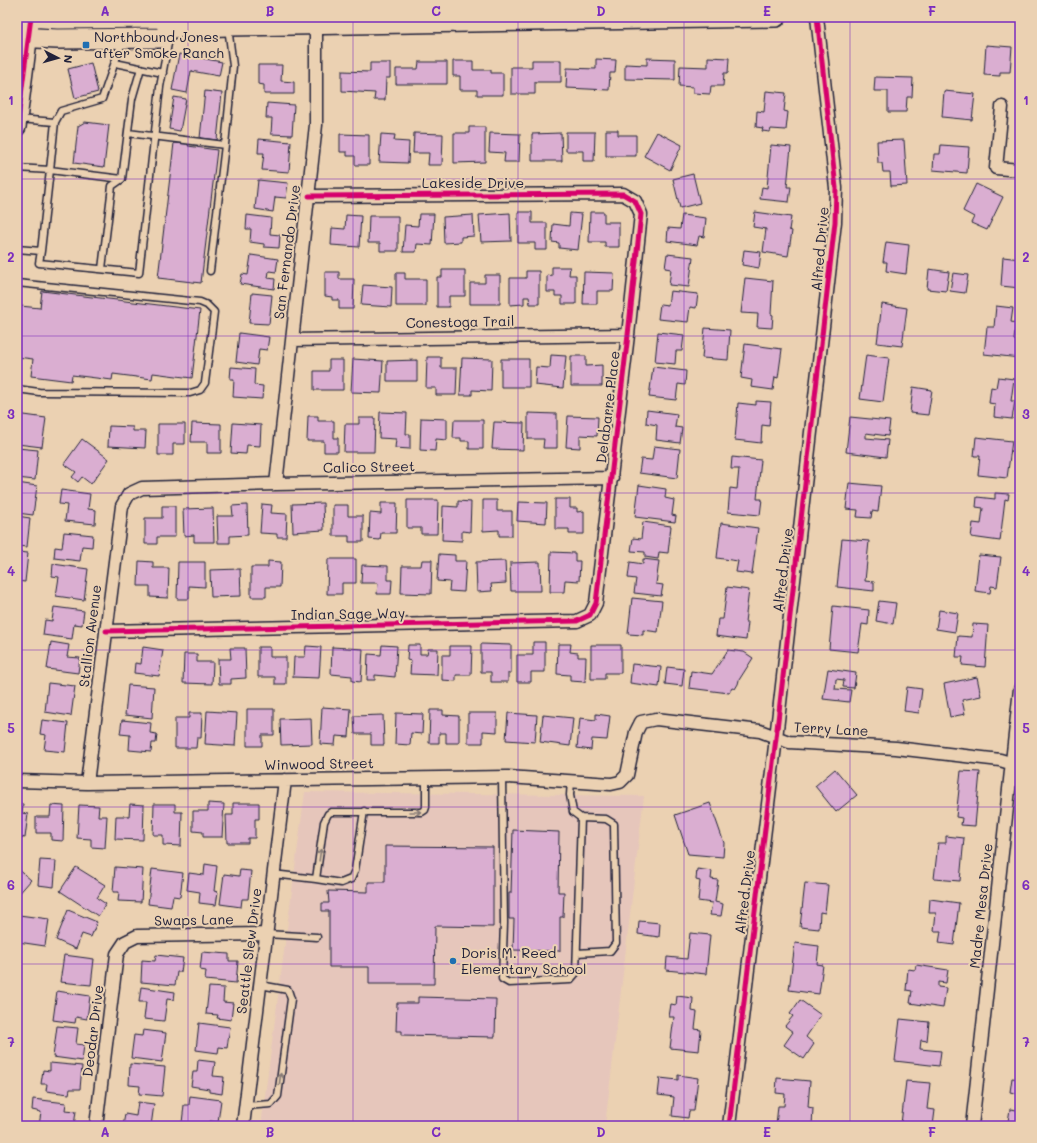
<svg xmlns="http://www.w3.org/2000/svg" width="1037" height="1143" font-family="Mali,sans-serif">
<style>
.built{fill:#e6c6bb}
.building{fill:#daaed1;stroke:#22223b}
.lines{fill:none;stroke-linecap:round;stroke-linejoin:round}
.lane-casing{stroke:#22223b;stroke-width:9}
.street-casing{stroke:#22223b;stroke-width:15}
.secondary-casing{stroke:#22223b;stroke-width:20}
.primary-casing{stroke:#22223b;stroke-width:22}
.lane{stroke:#ebd1b2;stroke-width:6}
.street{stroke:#ebd1b2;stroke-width:12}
.secondary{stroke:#ebd1b2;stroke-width:17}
.primary{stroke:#ebd1b2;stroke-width:19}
.cycleway-casing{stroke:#ebd1b2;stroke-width:8}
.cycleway{stroke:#d6006c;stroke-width:5}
.oneway{stroke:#867a76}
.grid{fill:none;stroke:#7b2cbf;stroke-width:1;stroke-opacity:0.55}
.poi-dot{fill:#1f6fb2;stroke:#ebd1b2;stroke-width:1.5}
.labels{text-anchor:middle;stroke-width:4;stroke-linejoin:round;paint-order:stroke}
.poi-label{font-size:14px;fill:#22223b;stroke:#ebd1b2;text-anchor:start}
.street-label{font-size:14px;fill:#22223b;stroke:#ebd1b2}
.neatline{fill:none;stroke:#7b2cbf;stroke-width:1.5}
.grid-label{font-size:13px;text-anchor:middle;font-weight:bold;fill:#7b2cbf}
</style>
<rect width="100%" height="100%" fill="#ebd1b2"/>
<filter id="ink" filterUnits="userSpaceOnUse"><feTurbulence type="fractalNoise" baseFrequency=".025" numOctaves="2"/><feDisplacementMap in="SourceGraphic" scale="8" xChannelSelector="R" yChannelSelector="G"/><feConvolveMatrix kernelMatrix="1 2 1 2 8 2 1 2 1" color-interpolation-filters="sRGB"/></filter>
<g filter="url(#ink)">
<path class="built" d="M305,792L644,796L605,1126H261Z"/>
<path class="building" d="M986,45L1012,47L1010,72H1000V76L984,75Z
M179,54L222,62L219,76L191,71L187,93L172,90Z
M708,57L729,58L728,73H724L723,86H711L710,94L693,93V87L679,86L680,66L708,67Z
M647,58L675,59V80L625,79V64L647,65Z
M596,59L616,60L615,73H610L609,90L566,88L567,68L596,69Z
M532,60H561V82H535V94H511V67H532Z
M453,61H473V70H491V73H503V95H477V90H460V76H453Z
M419,62H447V84H396V69H418Z
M91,63L98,92L75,98L68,69Z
M370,63H390V78H386L385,100H374L375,93L342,91V71L370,72Z
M258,65H282L281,81L294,82V94H264V85L258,84Z
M875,77L913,78L912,97H907L906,112H888V91H874Z
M205,91L222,93L217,140L200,138Z
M766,91L786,93L784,111L788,112L786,130L771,129L770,132L762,131L763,128L756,127L757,111L764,112Z
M944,91L975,94L972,120L942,117Z
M174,97L186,99L180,131L169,129Z
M267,103L294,105L292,135L271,134L272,118H266Z
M85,122L109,125L104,167L74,163L78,126Z
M469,127H485V162L454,163V133H469Z
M606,130H618V135H636V156H606Z
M566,132H595L594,161H583V151H566Z
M657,132L682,145L670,170L644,156Z
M414,133L443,134L442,165H428L429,153H413Z
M490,133L520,134L519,162H504L505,153L489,152Z
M561,133L562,161H532V134Z
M340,134L369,135V165H355V156H347V152H340Z
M381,134L395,135L394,141L409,142L408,163L379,162Z
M259,139L291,142L289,172L262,170L264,153H258Z
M904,140L907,185L891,186L890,172H883L882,163H878L877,141Z
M174,143L189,144L188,146L217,150L201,283L158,278Z
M771,145L791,147L787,187H791L789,202L760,199L762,187L767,188Z
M941,145L969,147L967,173L933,170L934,154H940Z
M693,174L700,203L680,208L673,179Z
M258,180L288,183L286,198L275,197L273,212L255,209Z
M976,184L1003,197L987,230L971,223L974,217L963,211Z
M518,212H532V223H547V250H535V243H518Z
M590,212H604V222H619V247H605V242H589Z
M755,212L791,217L789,230L792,231L788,256L763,252L766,229L753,227Z
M510,213L511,241L481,242L479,215Z
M570,213L582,214L578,250L559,248V243L552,242L553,224L569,226Z
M419,214H434L432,245L417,244L416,252H403L405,225L418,226Z
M247,215L271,218L270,234L280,235L279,248L264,247V244L250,242L251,229H246Z
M346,215L361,216L359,247L331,245L332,228L345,229Z
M473,215L474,236L461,237V242L444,243L443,217Z
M682,215L706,218L704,237L699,236L697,245L667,241L668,228L680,229Z
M369,216H398V251H380V243H368Z
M886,242L909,245L906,274L886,271L887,262H883Z
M744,250L761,252L759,268L742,265Z
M667,254L693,257L689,287L669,285L671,269L665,268Z
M251,255L278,259L276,272L269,271L268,278L275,279L274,289L240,284L242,274L248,275Z
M1003,257L1020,259V288L1001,286Z
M552,267H570L569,275H576V304H562V296H555V292H547V275L552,276Z
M929,269L949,272L946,291L927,289Z
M442,270H465V296H449V307H437V277H442Z
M526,271H539V304H530L529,297H524V304L510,305V278H526Z
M325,272H339V279H354L353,309H339V300H332V297L325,296Z
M584,272L614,273L613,291H597V304H583Z
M396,273H405V279H426V306H396Z
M953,273L968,275L965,293L950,291Z
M485,275H500V304H470V283H485Z
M745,278L773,281L771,314L773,315L772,328L757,327L758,314L741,313Z
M363,285L392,287L391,307L361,305Z
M42,291L200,310L192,378L153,373L152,379L113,374L112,380L72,375L71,381L31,376L33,359L17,357V336L20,306L40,308Z
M670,291L698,294L696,308L690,307L688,322L658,319L660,304L668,305Z
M252,293L272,295L269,324L249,323Z
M882,304L907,308L902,346L877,343Z
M996,306L1013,308L1011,322L1016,323L1014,340L1020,341V358L984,354L987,327H994Z
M705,328L730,330L728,360L702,358Z
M658,332L684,335L682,351H676L675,364L655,362Z
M239,333L269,337L267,350L259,349L257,365L236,362Z
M745,344L782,349L778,378L775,377L773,390L751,387L752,380L741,378Z
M551,355L566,356L563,388L535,385L536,367L550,368Z
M866,355L889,358L883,402L860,399Z
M571,356H586V366L602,365V386H571Z
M427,357H441V368H457L456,395H436V388H426Z
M462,358L492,359L491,391L472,390V395H460Z
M353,359L383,361L381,393L351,392Z
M501,359H529V387H501Z
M329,360H343V390H314V371H329Z
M417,360V381H387V361Z
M231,367L255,369L254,385L263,386L262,399L233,397L234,379H230Z
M653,367L686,371L685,385L678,384L676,400L649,397Z
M998,377L1014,379L1011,401H1015L1012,419L994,417L995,404L989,403L991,387L996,388Z
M913,387L932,390L928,415L910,413Z
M756,401L771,402L769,426L762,425L761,443L735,440L738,403L756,405Z
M647,410L677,414L675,427L682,428L680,443L656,440L657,425L646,423Z
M380,412L407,413L406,434H410V449L395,448L396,439L379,438Z
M528,413L557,414V448H543L544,439H528Z
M17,414L46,418L42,447L17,444Z
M308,416H318V421H334V438H338V452H324V441H307Z
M568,416L598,417L597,436L580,435V448L566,447Z
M850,417L890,421L888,436L866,433V438L888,440L886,457L846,452Z
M359,418H375L374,452H344L345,424H359Z
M421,418L447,419V440L436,439L435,451L420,450Z
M454,420H483V449H469V441H461V438H453Z
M494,422L524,423L523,450L492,449Z
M192,423L221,424V453H207V442H191Z
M233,423L261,425L260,446L247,445L246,454L231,453Z
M158,424H185V444H173V455H158Z
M109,426L133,427V431H146L145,448L108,446Z
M976,437L1012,441L1007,478L978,475L980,456H974Z
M82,439L109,459L91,484L82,477L78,482L72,477L76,472L64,464Z
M654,446L680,449L677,478L639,473L641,459L652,460Z
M17,448L38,450L35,480L17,478Z
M732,457L761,460L757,499H762L760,515L728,512L730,488L737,489L739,469H731Z
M17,483L37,486L33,515L17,513Z
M849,483L881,486L878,512L872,511L871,518L857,517L858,510L846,509Z
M639,485L666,489L665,498L674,500L672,515L676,516L675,522L635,517Z
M61,490L90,494L88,509L96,510L95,524L65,521L67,505L59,504Z
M995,493L1009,494L1008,500L1005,499L1000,541L971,537L973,523L981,524L983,508L976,507L977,497L995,499Z
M555,499H570V508H577V512L584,511V534H569V529H555Z
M407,500H438L437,534H421V528H407Z
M483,500H497V511H512V536H499V530L483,531Z
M458,501L471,502L470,532L462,531V541L442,540L443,506L458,507Z
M518,502L547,503L546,523L517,521Z
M323,503L324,530L293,532L292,504Z
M381,503H397L396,533H381L380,540L369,539L370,513L381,514Z
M262,504L272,505L271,513L287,514L286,537H277V534L260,533Z
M247,505L248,535L230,536V543H218L217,516H233L232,506Z
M333,505H348V516H363V542H349V536H333Z
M162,506H175V537H157V544H145V518H162Z
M213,508L214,542H194V535L184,536L183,509Z
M17,516L30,518L27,547L17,546Z
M643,522L671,526L668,553L659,552L658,559L645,557V552L631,551L633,538L641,539Z
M721,523L758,528L752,574L736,572L738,561L717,558Z
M64,532L93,535L92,547L82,546L80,561L54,558L55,547L62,548Z
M842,539L869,541L865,581L874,582V591L837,587Z
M17,552L28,553L25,582L17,581Z
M551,552L575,553V561H580L579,581L565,580L564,592H550Z
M439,554L455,555V561H466L464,592L449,591L450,582L437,581Z
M979,555L1001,557L997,587L991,586L990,593L975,591Z
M328,559H356V583H342V594H327Z
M643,559L659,561L656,584L663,585L661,596L634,593L636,579L628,578L630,562L643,564Z
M422,560H432L431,594L401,593L402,566H421Z
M139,561L153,562V568H169L168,598L150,597V586H138Z
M268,561L281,562L280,587H266V597H251V567H268Z
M505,561L506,583L491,584L492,591L477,592L476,562Z
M178,562H205V587L189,586V599H177Z
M540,562L541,591H511L510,563Z
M53,564L88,569L84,600L56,596L59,577L52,576Z
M362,565L388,566V580H392L391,594H377L378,583H361Z
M240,569L241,596L211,597L210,570Z
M17,584L21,585L18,614H17Z
M727,587L749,590L745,622H748L746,640L716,636L718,619H723Z
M632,598L662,601L658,632L643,630V635L628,634Z
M879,601L896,603L893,624L876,621Z
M833,606L869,610L868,625L862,624L858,652L829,649Z
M54,607L84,611L82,625L74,624L72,639L43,635L45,620L52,621Z
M939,610L958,613L955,632L936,629Z
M17,620H20L17,644Z
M973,624L988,625L985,667L962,665L963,657H956L958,636L972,637Z
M51,642L69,645L67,657L80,658L78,673L47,669Z
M533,642H545V672H531V682H517V655H533Z
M481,644L511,645V673H508V682H491V672H481Z
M558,644H571L570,652L578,653V657H586L585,682L570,681V675L557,674Z
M382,645L397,646L395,677L375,675V680H367L368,654L381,655Z
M408,645H420V654H427L428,649H438L437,675L410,674L411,661L407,660Z
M591,645H621V673H605V679H591Z
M306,646L321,647L319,678L293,677L294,657H305Z
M450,646H472L471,675H456V681L442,680V655H450Z
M143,647L163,650L159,676L134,673L135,663L141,664Z
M258,647H270V657H286V684H275V677H258Z
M332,647L363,649L361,682L352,681V676L331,674Z
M230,648H245L246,678L231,679V684H219L218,659H231Z
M728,650L744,652L753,658L739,680L738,684L735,689L732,688L729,693L689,688L691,671L712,674Z
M184,654H197V662H213L212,684L183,683Z
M632,664L661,667L659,687L630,683Z
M667,667L684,669L682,686L665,684Z
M828,669L856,673L854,688L843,687L844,680L836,679L835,689L851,690L849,702L823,699Z
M977,677L981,696L962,700L965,714L950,717L944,684Z
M48,683L75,686L71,716L45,712Z
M128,685L154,687L152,718L125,715Z
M907,687L922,689L919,713L904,711Z
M322,707L351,709L349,737L336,736L335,745L320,744Z
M247,709H274V735H262V746H247Z
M430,710H443V715L459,716V743H446V733H439V743H429Z
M207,711L237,713L235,746L205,744Z
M189,713H202L201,738H197L196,748H175V718H189Z
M396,713L423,714L422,734L411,733L410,745L395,744Z
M468,713H497V732L483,731V743H468Z
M508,713L537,715L535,742L506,740Z
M596,714L610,716L607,740L592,739L591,750L577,748L580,718L596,720Z
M383,715L384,745H371V734H355L354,716Z
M543,715L573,718L570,746L540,742Z
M311,718L312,744L281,745L280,719Z
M42,720L68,723L65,752L44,750L46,735L40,734Z
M122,720L151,723L150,733L157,734L156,743H152L151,752L129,750L130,735L120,734Z
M835,769L857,795L836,812L815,786Z
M961,771L980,772L975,826L961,825L962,818L956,817Z
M17,803L23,804L22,813L28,814L25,838L20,837L19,842H17Z
M208,803L224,804L222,837H203V832L193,831V811H208Z
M233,803H259V819H255V838H248V843H227L226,815H233Z
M710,803L724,843L723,857L688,854L675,815Z
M130,804L144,805L143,840L115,839L116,816H129Z
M154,804H175V812H182L181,846L163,845V835H153Z
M51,805L64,806L63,841L51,840V833H36V817H50Z
M79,805L99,806L98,816H107L105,848L91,847V839L77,838Z
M513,830L559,832L558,892H564L563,917H560V951L513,950L514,919H509V893H511Z
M946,836L964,838L960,881L934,879L938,843H946Z
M385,846L493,847V927L435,926L434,984H369V967H329V911H322V903H329L328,891L368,892V882H385Z
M40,860L56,861L54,887L38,885Z
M205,864L217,866L214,891L218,892L216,905L199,903L200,892L187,890L189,873L204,875Z
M76,867L105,885L97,898L106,904L98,916L60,891Z
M115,867L143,869L141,902L118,901L119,892H113Z
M17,868L31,880L17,896Z
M152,869L183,873L180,897L173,896L171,907L148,904Z
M697,869L712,871L711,879L718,880L715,902L723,904L721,916L710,915L712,903L698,901L700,881L696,880Z
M240,870L251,871L248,899H242L241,907L220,904L224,874L239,876Z
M805,883L828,885L825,913L820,912L819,929L800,927Z
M930,899L959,903L954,945L939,943L941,931H934L936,913H929Z
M68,910L97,922L91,937L82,934L76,949L56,940Z
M19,915L49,919L45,946L18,942L17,946V920H19Z
M639,921L660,923L659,937L638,934Z
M690,933L710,935L706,974L666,970L667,957L687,959Z
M795,943L819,946L817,964L823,965L819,994L789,990Z
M202,952L229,954V961H238L236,983L205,980L206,971L200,970Z
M64,955L94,959L91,985L60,982Z
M156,955L183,958L181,972H177L175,985L141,982L142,960L155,961Z
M916,965L948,970L946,983L938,982V987L946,988L943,1008L910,1003L912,991L906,990L908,969L915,970Z
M141,987L175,992L174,1000L167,999L164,1021L144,1019L146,1002H139Z
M209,987L224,988L223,1002L233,1003L231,1020L217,1018L218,1015L206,1014Z
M57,991L90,996L87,1019L76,1017L75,1023L53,1020Z
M677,996L693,998L692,1011L697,1012L695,1029L701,1030L699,1051L670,1048L674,1017H669L671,1004L676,1005Z
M418,997L496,999L495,1037L402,1035V1031H396L397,1003H418Z
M800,1000L821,1015L806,1037L814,1044L804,1059L784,1045L793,1032L785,1026L793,1016L790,1014Z
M900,1019L929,1022L927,1041L921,1040L920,1049L941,1051L939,1066L895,1061Z
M199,1023L230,1027L227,1048L219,1047L218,1053L196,1050Z
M57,1026L78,1028L76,1044L84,1045L82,1061L53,1057Z
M143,1030L166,1033L162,1062L131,1058L134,1035L142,1036Z
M198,1060L215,1062L213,1076L224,1077L222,1094L209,1092V1089L191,1086L193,1072H197Z
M50,1063L82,1066L80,1089H70L69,1094L46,1091L47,1084H41L43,1070L50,1071Z
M130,1064L165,1067L162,1096L139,1094L140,1086L129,1085Z
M678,1075L698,1078L694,1111H689L688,1118L672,1116L674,1097L658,1095L660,1078L678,1080Z
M777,1078L810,1081L808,1107L813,1108L812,1126L776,1125L778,1106H784L785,1094L776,1093Z
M1012,1078L1020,1079V1123L1008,1122L1010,1109L1017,1110L1019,1094L1010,1092Z
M906,1081L930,1083L927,1109L935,1110L933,1126L901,1124Z
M190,1096L221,1100L218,1122L210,1121L209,1126L182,1123L184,1105H189Z
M33,1099L66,1103L65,1110L76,1111L74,1126H39L41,1112L32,1110Z
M138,1102L154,1104L151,1126H123L125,1114L136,1116Z"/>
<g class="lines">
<g class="lane-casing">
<path id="lane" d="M115,63L163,73
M19,119L55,122
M128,133L225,145
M17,168L50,170L41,251
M122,179L50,170L55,122L61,111L102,99L122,42
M17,249L41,251L39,263L139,273L160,87L169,38
M102,269L112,186L122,179L132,99L141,68
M210,271L225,145L233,66L228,27
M17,283L200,302L207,305L214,312L205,383L200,390L190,393L39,392L17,389
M502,777L504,923L502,979L509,983L570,980L576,973L581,818L573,812L570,795L571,781
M273,874L316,879L324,822L328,814L331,812H422L425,810L426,807V778
M316,879L341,883L351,879L355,870L364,811
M266,934L317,937
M577,953L610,951L616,943L614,824L606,819L581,818
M245,1106L271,1104L278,1096L291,999L288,990L260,985"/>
</g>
<g class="street-casing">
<path id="street" d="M1002,107L996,168L1020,170
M292,340L628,335
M276,484L316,125V24
M106,631L577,621L590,615L596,603L628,335L641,214L635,201L623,194L309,196
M17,781L87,783L508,777L611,784L620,782L627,775L636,732L641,722L656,719L760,731L789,742L896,748L1000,760L1020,766
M87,783L122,506L129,494L142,488L276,484L612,478
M96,1126L117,954L125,942L137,936L266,934
M243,1126L285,780
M729,1126L776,738L835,222L836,188L817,17
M972,1126L1020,689"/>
</g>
<g class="secondary-casing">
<path id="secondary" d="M17,127L31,17"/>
</g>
<g class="primary-casing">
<path id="primary" d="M29,17L58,19L161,18L170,28
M17,37L57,39L162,38L170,28L228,26L776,17"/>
</g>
<use href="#lane" class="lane"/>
<use href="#street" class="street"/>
<use href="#secondary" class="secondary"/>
<use href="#primary" class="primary"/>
<g class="cycleway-casing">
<path id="cycleway" d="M17,127L31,17
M106,631L577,621L590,615L596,603L628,335L641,214L635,201L623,194L309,196
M729,1126L776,738L835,222L836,188L817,17"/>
</g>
<use href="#cycleway" class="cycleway"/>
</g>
<defs><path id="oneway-shaft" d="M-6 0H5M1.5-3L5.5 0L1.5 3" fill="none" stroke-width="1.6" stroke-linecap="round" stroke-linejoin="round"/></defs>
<g class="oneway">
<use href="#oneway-shaft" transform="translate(415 812)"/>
<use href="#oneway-shaft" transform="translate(320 855) rotate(-82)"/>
<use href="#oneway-shaft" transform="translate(280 1079) rotate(-83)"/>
</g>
</g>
<path class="grid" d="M188,17V1126M353,17V1126M518,17V1126M684,17V1126M850,17V1126M17,179H1020M17,336H1020M17,493H1020M17,650H1020M17,807H1020M17,964H1020"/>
<g class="poi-dot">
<rect x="82" y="41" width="8" height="8" rx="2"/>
<circle cx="453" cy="961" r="4"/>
</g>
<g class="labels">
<g class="poi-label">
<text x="94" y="42">Northbound Jones<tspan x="94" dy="16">after Smoke Ranch</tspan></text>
<text x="461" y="958">Doris M. Reed<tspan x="461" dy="16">Elementary School</tspan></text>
</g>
<g class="street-label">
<text x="473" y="188">Lakeside Drive</text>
<text transform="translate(820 249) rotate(-85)" y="5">Alfred Drive</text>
<text transform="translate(287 252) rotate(-83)" y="5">San Fernando Drive</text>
<text transform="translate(460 322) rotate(-1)" y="5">Conestoga Trail</text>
<text transform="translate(608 407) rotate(-83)" y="5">Delabarre Place</text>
<text transform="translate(369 467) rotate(-1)" y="5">Calico Street</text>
<text transform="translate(783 570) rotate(-83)" y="5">Alfred Drive</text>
<text transform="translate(348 614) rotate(-1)" y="5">Indian Sage Way</text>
<text transform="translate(90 636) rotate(-83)" y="5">Stallion Avenue</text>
<text transform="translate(831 729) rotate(3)" y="5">Terry Lane</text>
<text transform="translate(319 764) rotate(-1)" y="5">Winwood Street</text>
<text transform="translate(745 892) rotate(-83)" y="5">Alfred Drive</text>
<text transform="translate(981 906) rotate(-84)" y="5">Madre Mesa Drive</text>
<text transform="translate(194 920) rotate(-1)" y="5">Swaps Lane</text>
<text transform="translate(249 951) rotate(-83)" y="5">Seattle Slew Drive</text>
<text transform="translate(93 1031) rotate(-83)" y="5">Deodar Drive</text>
</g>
</g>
<rect width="1037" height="1143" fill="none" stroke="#ebd1b2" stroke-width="44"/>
<g transform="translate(58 58) rotate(96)" stroke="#ebd1b2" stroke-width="3" paint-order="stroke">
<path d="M0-3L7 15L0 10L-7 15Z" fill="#22223b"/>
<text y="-6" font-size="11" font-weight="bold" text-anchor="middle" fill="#22223b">N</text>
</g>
<rect x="22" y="22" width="993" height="1099" class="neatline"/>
<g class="grid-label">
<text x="105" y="16">A</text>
<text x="270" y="16">B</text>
<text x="436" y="16">C</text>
<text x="601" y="16">D</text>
<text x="767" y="16">E</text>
<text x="932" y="16">F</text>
<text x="11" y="105">1</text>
<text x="1026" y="105">1</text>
<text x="11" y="262">2</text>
<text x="1026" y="262">2</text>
<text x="11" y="419">3</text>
<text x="1026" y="419">3</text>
<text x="11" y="576">4</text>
<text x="1026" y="576">4</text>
<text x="11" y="733">5</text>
<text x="1026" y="733">5</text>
<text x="11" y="890">6</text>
<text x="1026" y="890">6</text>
<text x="11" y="1047">7</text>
<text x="1026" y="1047">7</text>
<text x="105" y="1137">A</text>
<text x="270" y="1137">B</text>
<text x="436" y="1137">C</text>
<text x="601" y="1137">D</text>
<text x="767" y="1137">E</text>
<text x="932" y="1137">F</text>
</g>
</svg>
